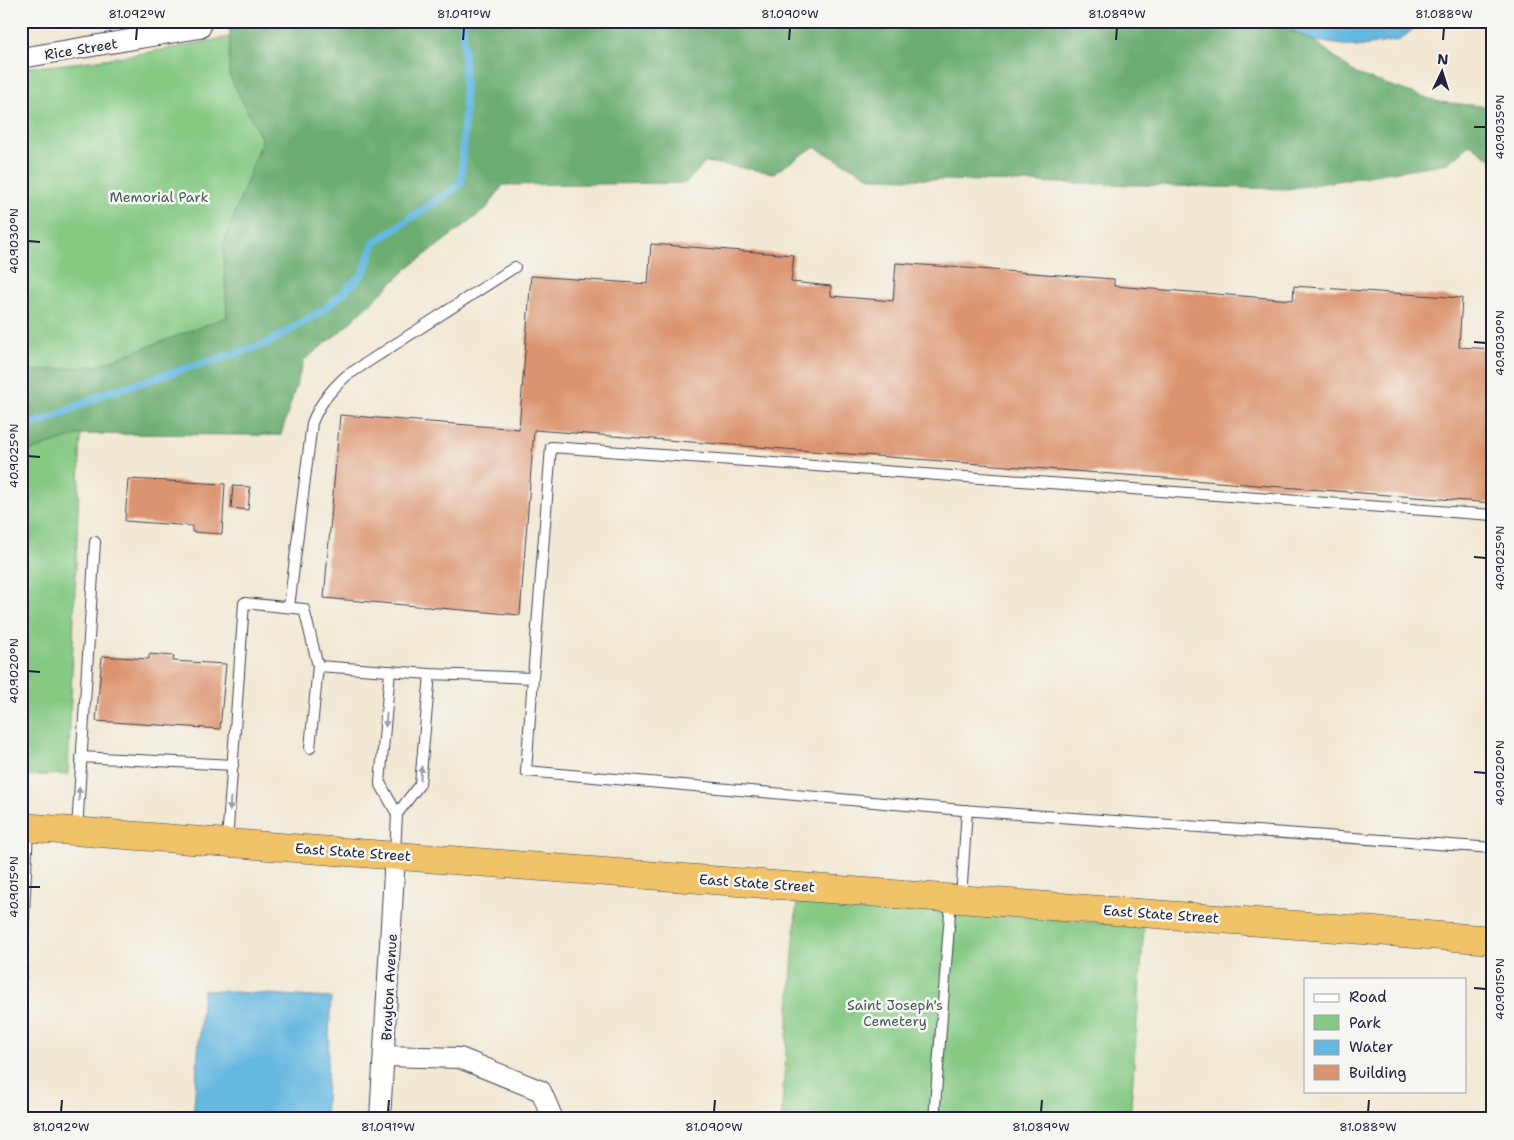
<svg xmlns="http://www.w3.org/2000/svg" width="1514" height="1140" font-family="'Shantell Sans',sans-serif">
<style>
.green{fill:#85c983;stroke:#54765f}
.forest{fill:#6cad71;stroke:#476856}
.water{fill:#65b8e0;stroke:#446d8e}
.lines{fill:none;stroke-linecap:round;stroke-linejoin:round}
.stream{stroke:#65b8e0;stroke-width:8}
.building{fill:#dc9470}
.lane-casing{stroke:#414052;stroke-width:12}
.street-casing{stroke:#414052;stroke-width:22}
.highway-casing{stroke:#414052;stroke-width:29}
.lane{stroke:#fff;stroke-width:10}
.street{stroke:#fff;stroke-width:20}
.highway{stroke:#f0c369;stroke-width:28}
.oneway{fill:#9c9ca7}
.ticks{fill:none;stroke:#22223b;stroke-width:2}
.labels{text-anchor:middle;stroke-width:5;stroke-linejoin:round;paint-order:stroke}
.street-label{font-size:14px;fill:#22223b;stroke:#f6f6f2}
.park-label{font-size:14px;fill:#455c54;stroke:#f6f6f2}
.neatline{fill:none;stroke:#22223b;stroke-width:2}
.ticks-label{font-size:12px;text-anchor:middle;fill:#22223b}
</style>
<rect width="100%" height="100%" fill="#f6f6f2"/>
<filter id="ink" filterUnits="userSpaceOnUse"><feTurbulence type="fractalNoise" baseFrequency=".02" numOctaves="2"/><feDisplacementMap in="SourceGraphic" scale="10" xChannelSelector="R" yChannelSelector="G"/><feConvolveMatrix kernelMatrix="1 2 1 2 8 2 1 2 1" color-interpolation-filters="sRGB"/></filter>
<filter id="wash" filterUnits="userSpaceOnUse"><feTurbulence type="fractalNoise" baseFrequency=".0096" numOctaves="4" result="noise"/><feDisplacementMap in="SourceGraphic" scale="20" xChannelSelector="R" yChannelSelector="G"/><feGaussianBlur stdDeviation="1.12" result="paint"/><feColorMatrix in="noise" values="0 0 0 0 0 0 0 0 0 0 0 0 0 0 0 0 0 1.4 0 .05"/><feComposite in="paint" operator="in"/></filter>
<g filter="url(#wash)">
<rect width="100%" height="100%" fill="#f2e8d3"/>
<path class="green" d="M299,21L281,435L81,434L68,774L21,776V68C116,61 207,43 299,21Z
M797,900L1144,926L1130,1119H781Z"/>
<path class="forest" d="M230,21H1270L1315,41L1356,74L1439,102L1493,107V161L1470,144L1448,163L1288,189L872,178L814,147L774,173L706,162L686,183L503,185L486,209L408,268L340,332L304,360L281,435L81,434L27,452L21,451V372L96,366L227,317L223,246L262,140L229,75Z"/>
<path class="water" d="M1270,21H1430L1413,29L1400,40L1357,47L1315,41Z
M203,990L331,998L325,1119H193Z"/>
<g class="lines">
<path class="stream" d="M21,420L29,425L54,417L106,393L266,344L325,309L363,274L374,243L461,184L465,111L463,21"/>
</g>
<g id="blocks">
<path class="building" d="M651,244L794,255L791,282L831,286V296L893,301L896,263L1114,279V286L1293,300L1294,286L1462,298L1459,347L1493,349V503L534,430L520,615L324,598L340,415L519,429L531,276L648,284Z
M128,479L225,484L222,534L192,532V526L125,521Z
M233,486L250,487L248,510L231,508Z
M149,654L174,656L173,661L226,664L220,729L96,721L102,656L149,659Z"/>
</g>
</g>
<g filter="url(#ink)">
<use href="#blocks" fill-opacity="0" stroke="#414052" stroke-width="1"/>
<g class="lines">
<g class="lane-casing">
<path id="lane" d="M289,607L312,423C320,403 330,391 346,376L515,267
M390,671L380,783L397,814L395,854
M533,678L551,447L1493,515
M310,748L318,666L430,674L533,678L526,771L962,810L1493,848
M81,757L233,765
M397,814L420,784L430,674
M77,830L95,542
M227,842L244,603L304,609L318,666
M961,898L967,810
M21,975L28,829
M934,1119L951,900"/>
</g>
<g class="street-casing">
<path id="street" d="M21,58L200,28
M385,1056L460,1058L541,1091L553,1119
M380,1119L395,855"/>
</g>
<g class="highway-casing">
<path id="highway" d="M21,827L1493,940"/>
</g>
<use href="#lane" class="lane"/>
<use href="#street" class="street"/>
<use href="#highway" class="highway"/>
</g>
<defs><path id="oneway-solid" d="M-6-.8H1V-3.2L6.5 0L1 3.2V.8H-6Z" transform="scale(1.25)"/></defs>
<g class="oneway">
<use href="#oneway-solid" transform="translate(386 720) rotate(95)"/>
<use href="#oneway-solid" transform="translate(421 773) rotate(-85)"/>
<use href="#oneway-solid" transform="translate(79 794) rotate(-87)"/>
<use href="#oneway-solid" transform="translate(230 804) rotate(94)"/>
</g>
</g>
<path class="ticks" d="M136,40L137,28M463,40L464,28M789,40L790,28M1116,40L1117,28M1443,40L1444,28M1474,127H1486M28,241L40,242M1474,342L1486,343M28,456L40,457M1474,557L1486,558M28,671L40,672M1474,772L1486,773M28,887H40M1474,988L1486,989M61,1112L62,1100M388,1112L389,1100M714,1112L715,1100M1041,1112L1042,1100M1368,1112L1369,1100"/>
<g class="labels">
<g class="street-label">
<text transform="translate(81 49) rotate(-9)" y="5">Rice Street</text>
<text transform="translate(353 852) rotate(4)" y="5">East State Street</text>
<text transform="translate(757 883) rotate(4)" y="5">East State Street</text>
<text transform="translate(1161 914) rotate(4)" y="5">East State Street</text>
<text transform="translate(389 987) rotate(-87)" y="5">Brayton Avenue</text>
</g>
<g class="park-label">
<text x="159" y="202">Memorial Park</text>
<text x="895" y="1010">Saint Joseph's<tspan x="895" dy="16">Cemetery</tspan></text>
</g>
</g>
<rect width="1514" height="1140" fill="none" stroke="#f6f6f2" stroke-width="55"/>
<rect x="1304" y="978" width="162" height="115" fill="#f6f6f2" stroke="#a1a1a9"/>
<rect x="1314" y="994" width="25" height="8" fill="#ffffff" stroke="#a1a1a9"/>
<text x="1349" y="1002" font-size="15" fill="#22223b">Road</text>
<rect x="1314" y="1015" width="25" height="15" fill="#85c983" stroke="#a1a1a9"/>
<text x="1349" y="1028" font-size="15" fill="#22223b">Park</text>
<rect x="1314" y="1040" width="25" height="15" fill="#65b8e0" stroke="#a1a1a9"/>
<text x="1349" y="1052" font-size="15" fill="#22223b">Water</text>
<rect x="1314" y="1065" width="25" height="15" fill="#dc9470" stroke="#a1a1a9"/>
<text x="1349" y="1078" font-size="15" fill="#22223b">Building</text>
<g transform="translate(1442 72) rotate(4)" stroke="#f6f6f2" stroke-width="4" paint-order="stroke">
<path d="M0-4L9 19L0 12L-9 19Z" fill="#22223b"/>
<text y="-8" font-size="14" font-weight="bold" text-anchor="middle" fill="#22223b">N</text>
</g>
<rect x="28" y="28" width="1458" height="1084" class="neatline"/>
<g class="ticks-label">
<text x="137" y="18">81.092°W</text>
<text x="464" y="18">81.091°W</text>
<text x="790" y="18">81.090°W</text>
<text x="1117" y="18">81.089°W</text>
<text x="1444" y="18">81.088°W</text>
<text transform="translate(1500 127) rotate(-90)" y="4">40.9035°N</text>
<text transform="translate(14 241) rotate(-90)" y="4">40.9030°N</text>
<text transform="translate(1500 343) rotate(-90)" y="4">40.9030°N</text>
<text transform="translate(14 456) rotate(-90)" y="4">40.9025°N</text>
<text transform="translate(1500 558) rotate(-90)" y="4">40.9025°N</text>
<text transform="translate(14 671) rotate(-90)" y="4">40.9020°N</text>
<text transform="translate(1500 773) rotate(-90)" y="4">40.9020°N</text>
<text transform="translate(14 887) rotate(-90)" y="4">40.9015°N</text>
<text transform="translate(1500 989) rotate(-90)" y="4">40.9015°N</text>
<text x="61" y="1131">81.092°W</text>
<text x="388" y="1131">81.091°W</text>
<text x="714" y="1131">81.090°W</text>
<text x="1041" y="1131">81.089°W</text>
<text x="1368" y="1131">81.088°W</text>
</g>
</svg>
